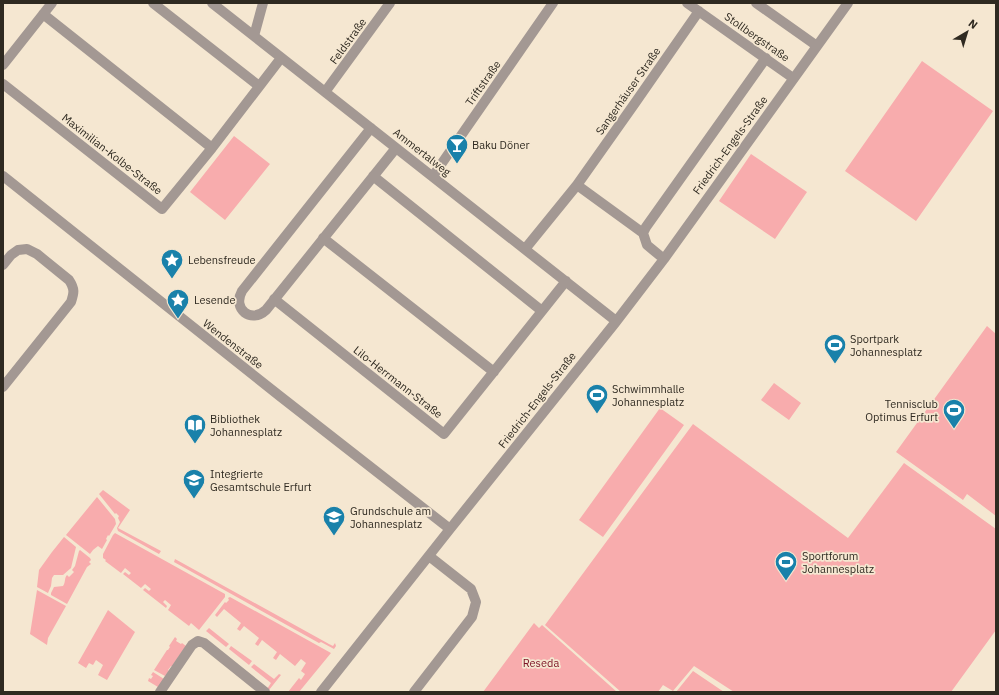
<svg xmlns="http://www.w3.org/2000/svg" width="999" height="695" font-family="'IBM Plex Sans',sans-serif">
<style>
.green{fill:#f8acad}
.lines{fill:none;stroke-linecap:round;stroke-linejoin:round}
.minor{stroke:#a39893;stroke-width:10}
.labels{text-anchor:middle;stroke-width:3.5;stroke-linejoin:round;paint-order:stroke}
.street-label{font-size:11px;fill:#2f2a21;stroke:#f5e7d1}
.poi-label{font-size:11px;fill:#2f2a21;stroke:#f5e7d1;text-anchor:start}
.park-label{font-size:11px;fill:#7b1224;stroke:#f5e7d1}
</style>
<rect width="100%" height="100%" fill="#f5e7d1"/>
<path class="green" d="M922,61L993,111L916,221L845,171Z
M234,136L270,164L225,220L190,192Z
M751,154L807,192L775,239L719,201Z
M987,326L996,334V516L967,494L963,500L896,452Z
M774,383L801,403L789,420L761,400Z
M660,408L684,425L603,537L579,520Z
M693,424L848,538L904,463L996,529V630L951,692H734L694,666L673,691L663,685L658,692H621L545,625Z
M103,490L130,510L118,528L161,551L159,554L118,531L117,528L120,522L118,518L119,516L116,513L115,514L99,494Z
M97,497L115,519L116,524L109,536L108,535L106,539L107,540L102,549L98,546L93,550L90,554L66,535Z
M115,533L225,594V597L199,630L191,623L189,626L168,610L171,605L165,600L163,602L167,606L166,608L143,590L145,588L149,591L151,589L145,584L141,588L123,574L125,572L129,575L131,573L125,568L121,573L105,561L106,560L103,558V554L113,535Z
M64,537L76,547L71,568L63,575H54L52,578L51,586L48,593L37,587L39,570L52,552Z
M80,550L90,558L91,560L89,562L91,564L87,567L67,604L51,595V593L54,587L63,586C66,582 64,578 67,575L69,577L74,572L72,570L75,566L79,551Z
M175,559L329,644L333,646L335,643L336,646L334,649L321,642L319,643L174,562Z
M37,590L66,606L48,638L47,645L30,634Z
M230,597L331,653L299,692H288L299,678L301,680L305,674L301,671L306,663L301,659L295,666L280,654L276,660L273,658L277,652L262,640L258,646L255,644L259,638L244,626L240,631L237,629L241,623L224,609L217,617L215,615L225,602L226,603L229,600L228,598Z
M108,610L135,632L107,680L98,675L103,665L96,660L93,665L89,663L86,668L78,663Z
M534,623L539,628L542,625L617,692H483Z
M209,628L229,644L226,647L206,631Z
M175,637L177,639L176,641L181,644L182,643L186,646L172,666H171L168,670L169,671L165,676L154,670L167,650H168L170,647L169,646Z
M231,646L252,661L249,665L229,649Z
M254,664L274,679L279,674L281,675L269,690L267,689L271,683L251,667Z
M693,671L724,692H676Z
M153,672L164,679L158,687L148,681L149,678L151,679L153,676L151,675Z"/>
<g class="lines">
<path class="minor" d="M153,3L259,86
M212,3L616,321
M687,3L793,78
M756,3L817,46
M43,14L212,148
M254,36L263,3
M3,65L52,3
M3,84L162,209L212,148L281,58
M325,92L390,3
M371,128L242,291C232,309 251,324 266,310L396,148
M3,176L281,397L450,529
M373,176L542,311
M433,176L553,3
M577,185L643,233
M323,238L494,372
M525,249L577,185L635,103L699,11
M664,259L647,245L643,233L646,227L766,58
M3,265L11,255L18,250L27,249L37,254L69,280C75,289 74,293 71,302L3,387
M274,299L444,434L566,281
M160,692L192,645L198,641L204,643L265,692
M321,692L450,529L615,323L664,259L848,3
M414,692L472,617L476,602L471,589L429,556"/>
</g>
<defs>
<g id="bar-pin" transform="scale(1.15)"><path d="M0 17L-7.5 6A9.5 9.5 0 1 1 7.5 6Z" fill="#1981aa" stroke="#f5e7d1"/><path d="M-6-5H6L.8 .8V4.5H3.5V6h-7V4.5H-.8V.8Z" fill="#fff"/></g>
<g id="sight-pin" transform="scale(1.15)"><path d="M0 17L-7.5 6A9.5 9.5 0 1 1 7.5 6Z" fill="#1981aa" stroke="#f5e7d1"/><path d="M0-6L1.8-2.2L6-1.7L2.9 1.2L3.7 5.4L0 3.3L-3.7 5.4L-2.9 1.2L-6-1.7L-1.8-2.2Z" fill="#fff"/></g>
<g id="stadium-pin" transform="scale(1.15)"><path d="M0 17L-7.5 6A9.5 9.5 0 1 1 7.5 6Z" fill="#1981aa" stroke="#f5e7d1"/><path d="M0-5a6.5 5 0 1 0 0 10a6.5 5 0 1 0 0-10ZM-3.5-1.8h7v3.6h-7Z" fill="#fff"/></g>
<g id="library-pin" transform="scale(1.15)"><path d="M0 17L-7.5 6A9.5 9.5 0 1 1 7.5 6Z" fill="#1981aa" stroke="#f5e7d1"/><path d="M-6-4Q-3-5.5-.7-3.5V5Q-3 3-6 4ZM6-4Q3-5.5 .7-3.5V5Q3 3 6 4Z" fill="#fff"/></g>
<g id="school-pin" transform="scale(1.15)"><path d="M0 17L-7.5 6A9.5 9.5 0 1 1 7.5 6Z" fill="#1981aa" stroke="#f5e7d1"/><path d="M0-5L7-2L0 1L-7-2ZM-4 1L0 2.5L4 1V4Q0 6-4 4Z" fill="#fff"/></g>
</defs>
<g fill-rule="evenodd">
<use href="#bar-pin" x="457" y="145"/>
<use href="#sight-pin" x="172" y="260"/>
<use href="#sight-pin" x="178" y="300"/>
<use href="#stadium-pin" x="835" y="345"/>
<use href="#stadium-pin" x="597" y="395"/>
<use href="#stadium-pin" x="954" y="410"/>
<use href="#library-pin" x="195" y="425"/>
<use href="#school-pin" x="194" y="480"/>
<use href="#school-pin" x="334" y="517"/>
<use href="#stadium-pin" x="786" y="562"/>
</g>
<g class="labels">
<g class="street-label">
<text transform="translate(757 37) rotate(35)" y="4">Stollbergstraße</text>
<text transform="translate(348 41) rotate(-54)" y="4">Feldstraße</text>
<text transform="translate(483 83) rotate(-55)" y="4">Triftstraße</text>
<text transform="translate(628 91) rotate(-55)" y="4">Sangerhäuser Straße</text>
<text transform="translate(730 145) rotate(-54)" y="4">Friedrich-Engels-Straße</text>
<text transform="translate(422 152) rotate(38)" y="4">Ammertalweg</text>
<text transform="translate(112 154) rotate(38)" y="4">Maximilian-Kolbe-Straße</text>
<text transform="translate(233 344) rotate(38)" y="4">Wendenstraße</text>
<text transform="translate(398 382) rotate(38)" y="4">Lilo-Herrmann-Straße</text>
<text transform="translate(537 400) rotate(-52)" y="4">Friedrich-Engels-Straße</text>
</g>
<g class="poi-label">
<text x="472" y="149">Baku Döner</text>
<text x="188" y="264">Lebensfreude</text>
<text x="194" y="304">Lesende</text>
<text x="850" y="343">Sportpark<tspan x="850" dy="13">Johannesplatz</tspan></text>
<text x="612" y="393">Schwimmhalle<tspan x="612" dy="13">Johannesplatz</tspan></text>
<text x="938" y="408" text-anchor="end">Tennisclub<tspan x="938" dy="13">Optimus Erfurt</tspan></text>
<text x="210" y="423">Bibliothek<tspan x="210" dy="13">Johannesplatz</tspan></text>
<text x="210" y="478">Integrierte<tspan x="210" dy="13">Gesamtschule Erfurt</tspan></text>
<text x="350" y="515">Grundschule am<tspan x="350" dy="13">Johannesplatz</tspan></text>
<text x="802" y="560">Sportforum<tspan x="802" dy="13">Johannesplatz</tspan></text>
</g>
<g class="park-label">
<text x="541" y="667">Reseda</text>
</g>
</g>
<rect width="999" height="695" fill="none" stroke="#2f2a21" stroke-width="8"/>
<g transform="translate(967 32) rotate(38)" stroke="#f5e7d1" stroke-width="3" paint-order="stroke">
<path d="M0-3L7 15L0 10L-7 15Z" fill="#2f2a21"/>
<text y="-6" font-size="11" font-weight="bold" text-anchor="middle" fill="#2f2a21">N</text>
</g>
</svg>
